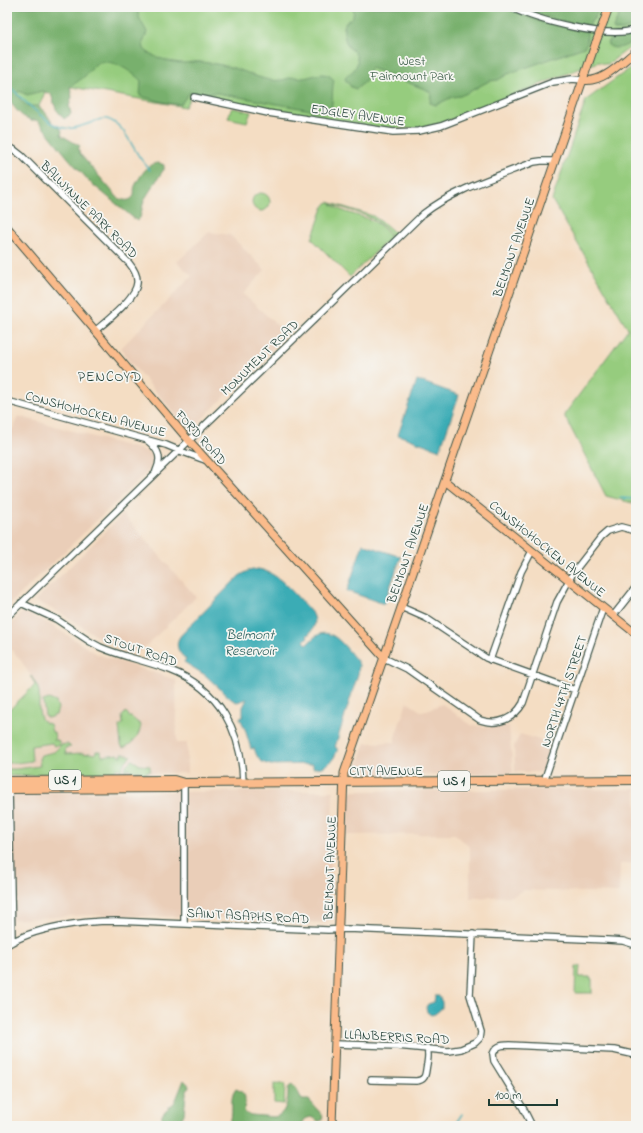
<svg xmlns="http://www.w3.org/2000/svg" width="643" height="1133" font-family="'Indie Flower',sans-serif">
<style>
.built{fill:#eaceb8}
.green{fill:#96cc7e;stroke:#5a8459}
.forest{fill:#78b06d;stroke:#4c7650}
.water{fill:#3bacb5;stroke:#2d7474}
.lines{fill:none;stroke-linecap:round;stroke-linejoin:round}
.stream{stroke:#3bacb5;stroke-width:1.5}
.minor-casing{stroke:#3f5549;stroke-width:8}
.major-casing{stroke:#3f5549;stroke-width:9}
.highway-casing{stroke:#3f5549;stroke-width:10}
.minor{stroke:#fff;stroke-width:5.5}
.major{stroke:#fabb8b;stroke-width:7}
.highway{stroke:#fabb8b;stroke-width:8}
.major-bridge-casing{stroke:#3f5549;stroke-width:9;stroke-linecap:butt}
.major-bridge{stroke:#fabb8b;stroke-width:7}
.labels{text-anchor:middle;stroke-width:3.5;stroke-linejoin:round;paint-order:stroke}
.shield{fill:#f6f6f2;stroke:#60746d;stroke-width:1}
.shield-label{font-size:12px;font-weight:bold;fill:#1f3d34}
.park-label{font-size:13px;fill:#375a43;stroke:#f6f6f2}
.street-label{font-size:13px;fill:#1f3d34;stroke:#f6f6f2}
.neighbourhood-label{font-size:14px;letter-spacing:1px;fill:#1f3d34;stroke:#f6f6f2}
.water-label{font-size:14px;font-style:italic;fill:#275e5b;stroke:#f6f6f2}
</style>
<rect width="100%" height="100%" fill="#f6f6f2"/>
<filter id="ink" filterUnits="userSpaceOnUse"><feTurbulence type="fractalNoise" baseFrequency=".025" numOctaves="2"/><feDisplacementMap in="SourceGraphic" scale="8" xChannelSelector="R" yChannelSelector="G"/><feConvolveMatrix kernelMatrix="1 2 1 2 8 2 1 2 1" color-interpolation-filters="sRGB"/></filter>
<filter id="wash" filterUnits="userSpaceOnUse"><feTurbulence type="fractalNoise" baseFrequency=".012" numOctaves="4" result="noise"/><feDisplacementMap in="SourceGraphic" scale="16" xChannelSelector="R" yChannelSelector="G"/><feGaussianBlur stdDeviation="0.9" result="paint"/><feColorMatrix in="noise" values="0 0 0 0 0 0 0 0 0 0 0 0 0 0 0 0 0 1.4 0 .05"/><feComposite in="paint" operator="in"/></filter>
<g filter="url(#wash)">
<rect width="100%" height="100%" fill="#f4ddc3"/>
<path class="built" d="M209,232L230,235L265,270L243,294L287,334L190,431L123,354L125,352L121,348L192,276L177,262Z
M18,416L145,451L151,454L153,462L150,469L7,607V442Z
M123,514L196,597L140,652L101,639L63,614L35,601Z
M23,612L51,625L97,654L176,680L177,743H187V773L7,775V714L36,685L22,662L7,644V628Z
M407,702L422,712L442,704L471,725L485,727L509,726L513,773L416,775L355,773L366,743L395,742V737Z
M520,734L552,744L541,772H515L514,746Z
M636,789V863L620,864L619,893L523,890L513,896L470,898V847L455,834L347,835L349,794L352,791Z
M333,791L330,919L325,923L204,917L86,915L7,920V793Z"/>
<path class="green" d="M7,7H636V43L608,64H604L599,62L581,68L443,123L419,128L386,129L279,112L192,94L185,107L49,83L32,122L7,96Z
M636,64V504L606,496L564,415L628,329L552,200L586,100Z
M234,108L251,112L247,122L228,118L231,109Z
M252 202a9 9 0 1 1 18 0a9 9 0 1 1-18 0Z
M328,202L373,216L386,225L395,233L391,237C382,216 349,211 331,204C348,218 380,214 390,238L350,277L312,239L323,208Z
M31,676C34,681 38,686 39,692C40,701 36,717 45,723L50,724L52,732H54L55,739L53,740H58L60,745L67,744L70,746L71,747L65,748L66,754L84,753V754L89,753L95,754L96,751H101L102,756L118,754L119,756H122V753L131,756L124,763L121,771L118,768L113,772V775L7,776V769H16L40,766L39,759L41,755L54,752L60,746L59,745L54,746L52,743L31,746L32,761L16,763H7V712L35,685Z
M49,699L56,702L58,708L56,715L48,718L45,716L43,701Z
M126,712L128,714L129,717H131L141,725C140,735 132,745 123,748L121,745L119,726L123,724L122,716Z
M132,760L140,765L150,766V771L146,772V774H143L140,771H132L129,768L125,771L126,765Z
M576,966H580L579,977H590V979H592V993H575Z
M274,1084H285L284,1104L274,1103Z"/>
<path class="forest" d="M7,7H138C137,18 142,22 147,32L143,43L144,49C151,57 172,63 183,63C189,63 195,61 201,62C212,63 224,65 234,68C248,72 266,83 282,80C287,79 291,77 296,77C298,78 300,79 302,78C312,78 324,68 334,80C331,91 334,102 330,112L327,113L217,93H189L181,104H171L140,96L141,81C133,72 109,56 96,64C93,66 91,70 88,73C83,79 76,82 70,87L72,97L69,106L71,114L64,119L56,109L51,94L42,91L27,95L19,91L17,94L23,103L28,106H38L46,113L53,124L59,127L62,131L61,135L80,146L78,149L80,154L118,198C122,200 128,202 132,198C136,195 133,190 135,186C140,176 151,157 164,165V169L144,200L140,218L137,221L91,183L69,159L39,122C35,119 33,121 29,119C20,117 13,105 7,98Z
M353,7H505L530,18L545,23L586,31L587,33V43L584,47L508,74L498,80L489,81L467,93L460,96L452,97L436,105L430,103L431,93L427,90L371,68L369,71L365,82L356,89L351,87L345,79L347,75C360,69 361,54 348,47C345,41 342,30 345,24C350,16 355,21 353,7Z
M521,7H599L595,18L592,20L589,26L559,21Z
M630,7H636V25L623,30H614L613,28L620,13Z
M636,32V40C627,45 617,52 608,45L611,34H626Z
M184,1080L188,1084L189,1087L186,1094L184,1114L181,1120L183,1123L190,1126H162V1115L165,1111L175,1102Z
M292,1084L298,1092L302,1100H309L323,1116L321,1121H318L311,1117L304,1119L300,1126H227C237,1116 227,1099 236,1089C251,1095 242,1102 245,1113C250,1116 257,1115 264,1116C267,1116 270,1117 273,1117C287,1116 288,1098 288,1088Z"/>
<path class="water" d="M417,380L459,395L440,450L398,435Z
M363,544L401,557L384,604L347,591Z
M258,569C280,572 298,599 313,614C317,623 314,629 307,636L308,637L304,641L307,644C311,641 314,636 320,634C335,629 348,651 357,661L359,665L358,674L335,747L338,749C333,762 327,768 313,768V764L271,765C260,763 257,758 254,748L251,749L245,729L240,718L243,717V707L247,699L237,702L231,699L205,675L184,662L186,659C178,653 174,644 181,635L239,576L248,571Z
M435,996H439L442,1002V1008L435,1014L431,1015L427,1012L426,1007L428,1004L434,1002Z"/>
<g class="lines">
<path class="stream" d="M7,84C20,96 47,126 65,128C71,129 79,127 84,125C91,124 100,117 107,119C123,124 129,141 137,153C140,159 146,165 150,170
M620,498L636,499
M454,1126L462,1114"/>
</g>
</g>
<g filter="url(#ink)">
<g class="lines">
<g class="minor-casing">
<path id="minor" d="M510,7C536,20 610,40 636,29
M194,97L268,113L393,132L419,131L441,126L553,82L572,79L583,80
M7,147L13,149L22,156L129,263C134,269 138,275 137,283C136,298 107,321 96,330
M7,401L166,445L183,452L205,460
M148,441C159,450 162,458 156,471
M21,603L56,619L89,641L100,647C123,657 147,661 170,670C220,689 242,732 243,783
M401,607L426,618L486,658L575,690
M613,616L636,587
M7,617L423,214C455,189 496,177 534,162L541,161H555
M384,658L407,669L480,720C498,726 514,719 523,703L557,602L573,573L601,537L608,531L621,527L636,531
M490,660L521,572L532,551
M544,781L603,608
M184,783V923
M9,789L12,942
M7,945C35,927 82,921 116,921L328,930L348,929L607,940L623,941L636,945
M335,1044L397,1046L448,1051L461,1049L475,1043L480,1038L481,1031L470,995L473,934
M371,1080L416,1081C427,1080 425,1073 427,1064C428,1058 429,1055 427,1048
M532,1126L523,1108L494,1061L493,1054C496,1046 501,1045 509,1045L614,1050L636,1055"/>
</g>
<g class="major-casing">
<path id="major" d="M604,21L609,7
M583,80C602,84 622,62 636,51
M7,227L185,436L384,658
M445,481L636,634
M332,1126L344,773L596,42"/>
</g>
<g class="highway-casing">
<path id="highway" d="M7,781L174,780L184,783L636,780
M7,789L174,788L184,783"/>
</g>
<use href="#minor" class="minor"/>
<use href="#major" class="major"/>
<use href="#highway" class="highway"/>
<g class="major-bridge-casing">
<path id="major-bridge" d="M596,42L604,21"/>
</g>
<use href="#major-bridge" class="major-bridge"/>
</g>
</g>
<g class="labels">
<g class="shield">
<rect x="49" y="770" width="32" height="20" rx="3"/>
<rect x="438" y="771" width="32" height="20" rx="3"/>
</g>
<g class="shield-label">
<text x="65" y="784">US 1</text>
<text x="454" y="785">US 1</text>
</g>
<g class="park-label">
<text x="412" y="65">West<tspan x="412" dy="15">Fairmount Park</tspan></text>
</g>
<g class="street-label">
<text transform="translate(358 114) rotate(8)" y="5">EDGLEY AVENUE</text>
<text transform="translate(90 209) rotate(45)" y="5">BALWYNNE PARK ROAD</text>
<text transform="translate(513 247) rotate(-71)" y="5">BELMONT AVENUE</text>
<text transform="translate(259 357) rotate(-44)" y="5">MONUMENT ROAD</text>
<text transform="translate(96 413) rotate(15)" y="5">CONSHOHOCKEN AVENUE</text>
<text transform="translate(202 437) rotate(48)" y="5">FORD ROAD</text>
<text transform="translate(548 548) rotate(39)" y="5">CONSHOHOCKEN AVENUE</text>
<text transform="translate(407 553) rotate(-71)" y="5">BELMONT AVENUE</text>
<text transform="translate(141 649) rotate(19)" y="5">STOUT ROAD</text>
<text transform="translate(563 691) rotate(-71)" y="5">NORTH 47TH STREET</text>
<text x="386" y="775">CITY AVENUE</text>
<text transform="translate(329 868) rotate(-88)" y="5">BELMONT AVENUE</text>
<text transform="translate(248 915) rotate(3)" y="5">SAINT ASAPHS ROAD</text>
<text transform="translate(397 1036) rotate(3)" y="5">LLANBERRIS ROAD</text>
</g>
<g class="neighbourhood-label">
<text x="110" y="381">PENCOYD</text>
</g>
<g class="water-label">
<text x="250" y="639">Belmont<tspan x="250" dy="16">Reservoir</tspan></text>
</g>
</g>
<rect width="643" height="1133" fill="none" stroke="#f6f6f2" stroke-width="24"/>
<path d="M489 1099v6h68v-6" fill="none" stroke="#1f3d34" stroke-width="2"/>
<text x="495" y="1099" font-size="12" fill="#1f3d34" stroke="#f6f6f2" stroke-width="3" paint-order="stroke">100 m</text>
</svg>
